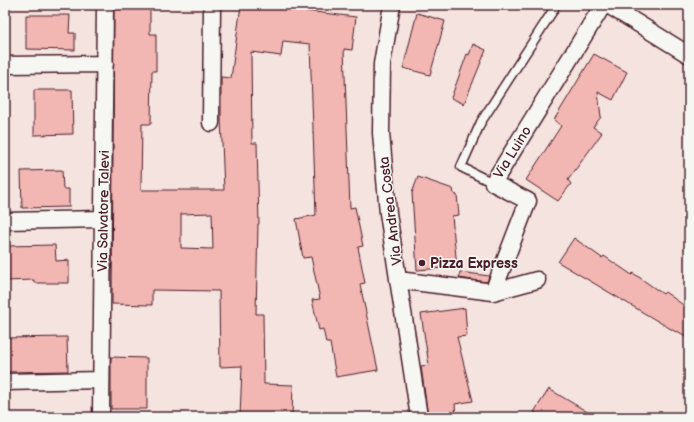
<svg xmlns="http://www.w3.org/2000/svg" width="694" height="422" font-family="'Balsamiq Sans',sans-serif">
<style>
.building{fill:#f2b6b3;stroke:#4a1f2b;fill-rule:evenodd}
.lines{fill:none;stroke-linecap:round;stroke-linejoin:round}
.service-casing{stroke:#4a1f2b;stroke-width:11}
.minor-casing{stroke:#4a1f2b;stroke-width:19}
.service{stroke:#f6f6f2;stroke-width:8}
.minor{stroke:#f6f6f2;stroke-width:16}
.poi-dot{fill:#4a1f2b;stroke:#f6f6f2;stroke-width:1.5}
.labels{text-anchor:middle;stroke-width:3;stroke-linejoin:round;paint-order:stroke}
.street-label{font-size:14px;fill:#4a1f2b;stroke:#f6f6f2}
.poi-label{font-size:14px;font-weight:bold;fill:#4a1f2b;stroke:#f6f6f2;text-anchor:start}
</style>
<rect width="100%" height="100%" fill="#f5e3df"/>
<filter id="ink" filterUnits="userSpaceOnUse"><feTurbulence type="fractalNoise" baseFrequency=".025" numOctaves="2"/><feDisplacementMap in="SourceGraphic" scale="8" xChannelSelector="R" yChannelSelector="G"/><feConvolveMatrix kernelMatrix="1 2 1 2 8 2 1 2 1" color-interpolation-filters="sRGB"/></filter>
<g filter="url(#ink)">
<path class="building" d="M114,5H150V34H156V71H152L151,124H142L141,190H224L221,118V77L231,78L241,5H256L356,17L352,50L344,49L350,208L355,207L363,246L358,247L365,283L360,284L378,370L336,377L330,343H326L323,329L319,330L312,300L320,299L311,257L303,258L296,219L316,215L310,44L283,41L281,56L251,52L252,143H257L259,224H258L256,314H263L264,384L293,385L292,417H240L242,366L220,367L219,291L152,290V305L112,304ZM212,213L213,249L181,248V214Z
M417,13L445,21L430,75L403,68Z
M26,15H70L69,33H75V50L26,49Z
M473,44L486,50L464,104L451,98L467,54L469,55Z
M594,54L627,72L613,100L598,92L601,117L593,127L602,133L568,180L571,184L558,201L526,180L561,126L554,120Z
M34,90H72L73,134L34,135Z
M62,170L63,189H69V207L22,208L21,171Z
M418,177L453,189L454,194L457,195L459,215L452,216L457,267L417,270L412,193Z
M574,238L602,258L604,256L632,275L633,273L663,294L665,292L689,309V338L677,331L676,332L558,262Z
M55,245L56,261L69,260V283H34V280L5,281V246Z
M460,272L489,276L487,282L459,278Z
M465,308L467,336L457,337L473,401L455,404L456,417H428L421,366L429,365L421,314Z
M67,337L68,371L5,372V338Z
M111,357L147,358V409H111Z
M549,389L596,417H543L534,412Z"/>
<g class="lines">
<g class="service-casing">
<path id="service" d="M493,183L461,167L481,122L554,9"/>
</g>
<g class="minor-casing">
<path id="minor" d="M392,5L382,64L381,133L388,213L419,417
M608,5L689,55
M5,65L105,64
M211,123L212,5
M5,221L103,219
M398,280L493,292L537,280
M493,292L528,201L493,183L603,5
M5,382L101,380
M101,417L105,5"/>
</g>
<use href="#service" class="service"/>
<use href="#minor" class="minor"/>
</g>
</g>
<circle class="poi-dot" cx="422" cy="263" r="4"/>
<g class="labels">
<g class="street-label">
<text transform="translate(512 152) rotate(-58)" y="5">Via Luino</text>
<text transform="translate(103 211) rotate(-89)" y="5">Via Salvatore Talevi</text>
<text transform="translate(390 211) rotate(-97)" y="5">Via Andrea Costa</text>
</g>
<g class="poi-label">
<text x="430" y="268">Pizza Express</text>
</g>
</g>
<rect width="694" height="422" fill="none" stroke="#f6f6f2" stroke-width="20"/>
<rect x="10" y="10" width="674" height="402" fill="none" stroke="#4a1f2b" stroke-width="1.5" filter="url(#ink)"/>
</svg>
